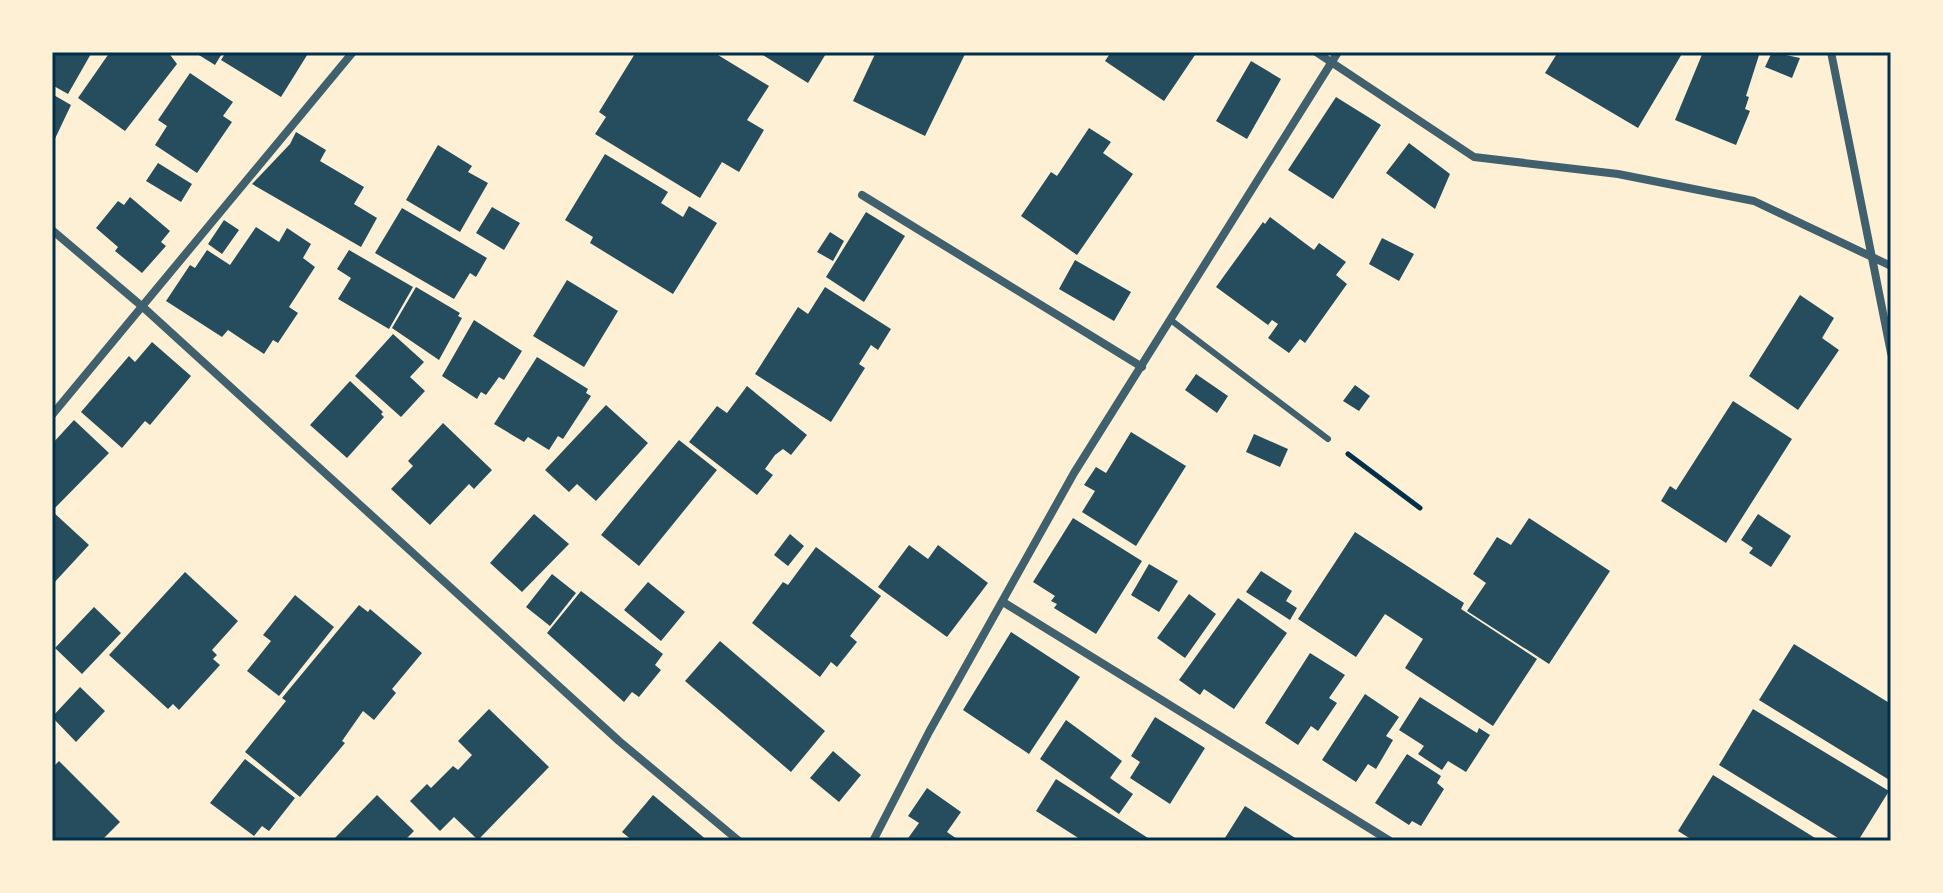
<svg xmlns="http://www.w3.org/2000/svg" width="1943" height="893" font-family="Lora,serif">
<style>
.building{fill:#264d5e}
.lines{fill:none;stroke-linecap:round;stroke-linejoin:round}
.path{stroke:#003049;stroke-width:5}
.service{stroke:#3f606c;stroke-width:6}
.minor{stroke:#3f606c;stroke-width:8}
.neatline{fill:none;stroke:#003049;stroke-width:3}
</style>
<rect width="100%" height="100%" fill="#fdf0d5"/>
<path class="building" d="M52,52H92L68,94L52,85Z
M110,52H168L177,64L125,131L78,98Z
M194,52H223L215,65Z
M226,52H309L281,97L221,60Z
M636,52H713L769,86L747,120L764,130L739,172L722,162L700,198L595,134L606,117L599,112Z
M758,52H827L808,83Z
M876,52H966L925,136L853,101Z
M1111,52H1197L1164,101L1105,61Z
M1558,52H1683L1638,128L1545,73Z
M1703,52H1760L1746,96L1749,97L1745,109L1750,111L1736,145L1675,120Z
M1772,52L1800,58L1792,78L1765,67Z
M1251,61L1281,79L1247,139L1216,121Z
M190,73L233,102L223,116L232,122L197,173L155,145L167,126L158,120Z
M52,94L71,105L52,145Z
M1336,97L1381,125L1333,199L1288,170Z
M1089,128L1111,142L1103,153L1133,174L1077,255L1021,216L1051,172L1057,176Z
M296,132L326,150L320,161L364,187L354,204L377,218L361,247L252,184L290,144Z
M1409,143L1450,174L1435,209L1386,173Z
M438,145L472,166L468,172L488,183L460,232L406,200Z
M605,154L668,192L661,203L683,217L689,206L717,223L673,294L590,243L593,237L565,220Z
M158,163L192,184L181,202L146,181Z
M130,197L170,231L161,242L166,246L142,273L115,251L118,247L96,228L118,201L124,205Z
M492,207L520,223L504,250L476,233Z
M402,208L487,258L476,277L470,273L454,299L375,253Z
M866,212L905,236L864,302L826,277Z
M1270,217L1314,250L1319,243L1346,262L1336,275L1347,284L1305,343L1300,339L1289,353L1268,338L1278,324L1272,320L1268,325L1216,287L1263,222L1265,224Z
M224,220L239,230L222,254L208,244Z
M256,227L279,242L287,228L311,244L303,258L315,267L289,307L298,313L278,343L273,340L264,354L228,330L222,337L166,301L190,265L195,268L207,250L230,265Z
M830,232L844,241L833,261L817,252Z
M1382,238L1414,254L1399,281L1369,264Z
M349,250L413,287L389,329L338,299L351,278L337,269Z
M1075,260L1131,292L1114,321L1059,289Z
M567,280L618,311L584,367L533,336Z
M416,287L460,313L458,316L462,318L439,360L392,328Z
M825,287L891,329L878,350L871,345L859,364L865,368L831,422L755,374L798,307L808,314Z
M1800,295L1834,318L1822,338L1839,350L1798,410L1749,376Z
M474,320L522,351L504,380L499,377L486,395L481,392L477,399L442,376Z
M393,334L424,362L410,377L425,391L401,417L355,376Z
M152,342L191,376L150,425L145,421L122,448L81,412L129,356L135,362Z
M537,357L588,389L586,393L591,396L563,439L558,436L549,450L528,437L524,442L494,424Z
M1196,374L1228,396L1217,413L1185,390Z
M350,381L383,412L381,414L384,417L347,458L310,425Z
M1355,385L1370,396L1359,411L1343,401Z
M747,386L807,435L791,455L783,449L775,455L765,469L773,475L757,495L689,442L717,406L727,413Z
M1733,401L1792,439L1726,543L1661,501L1670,486L1676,490Z
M606,405L648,443L596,501L577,484L569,492L545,470Z
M74,420L109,453L52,511V444Z
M443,423L492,470L474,489L469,484L430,525L391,489L413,466L408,461Z
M1131,432L1186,466L1136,546L1082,512L1095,491L1084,485L1096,467L1106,473Z
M1254,434L1288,449L1280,467L1246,452Z
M679,440L717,470L639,566L601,535Z
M52,511L89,545L52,585Z
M534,514L569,544L522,592L490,563Z
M1758,514L1791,536L1771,567L1749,553L1753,548L1741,540Z
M1073,518L1142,561L1096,634L1054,608L1057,604L1051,601L1055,596L1033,582Z
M1529,518L1610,571L1549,664L1467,611L1486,583L1473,574L1497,537L1511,545Z
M1355,532L1464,603L1461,609L1537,659L1493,726L1405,668L1423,639L1385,614L1356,657L1298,619Z
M790,534L804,546L788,566L774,555Z
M909,545L928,559L938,545L988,583L947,637L878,587Z
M816,547L881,596L850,636L857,642L837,667L831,662L820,677L752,623L783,582L788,585Z
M1149,564L1178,581L1159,612L1131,595Z
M1261,571L1292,591L1286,601L1297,608L1290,620L1246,592Z
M185,572L238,621L212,650L217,655L213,659L220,665L179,710L173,704L168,709L109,655Z
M552,574L576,593L550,626L526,607Z
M648,582L685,612L661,641L624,610Z
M581,591L663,654L655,665L661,670L639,697L632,692L624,702L547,633Z
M1189,594L1216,614L1185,658L1157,638Z
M295,595L334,627L279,696L247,671L271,641L263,635Z
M1238,598L1287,633L1234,709L1204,689L1200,695L1179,680Z
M359,605L368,612L370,609L422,653L392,689L396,693L374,720L363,711L342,741L345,743L300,797L245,752L286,701L282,698Z
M94,607L121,633L82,674L55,648Z
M1011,632L1080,677L1029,754L963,710Z
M720,641L825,731L791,772L685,681Z
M1794,644L1891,704V781L1759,700Z
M1310,653L1345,675L1329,698L1337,703L1318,731L1311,726L1298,745L1265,723Z
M80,687L105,711L76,742L52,717Z
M1365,694L1399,717L1386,736L1393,740L1376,769L1368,764L1356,782L1322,760Z
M1420,697L1477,733L1479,728L1490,735L1466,772L1448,761L1442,770L1418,754L1424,746L1399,730Z
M489,709L549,767L478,840L454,817L440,831L410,801L427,784L431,788L453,766L458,770L472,755L458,741Z
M1753,709L1889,791L1858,841H1843L1719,765Z
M1155,717L1205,748L1170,804L1130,778L1140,762L1131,756Z
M1066,720L1122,761L1110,778L1133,794L1119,814L1040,759Z
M833,751L861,775L839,802L810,778Z
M1407,754L1441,776L1437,783L1444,789L1421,826L1412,821L1409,825L1375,803Z
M245,759L295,798L269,831L262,826L254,836L210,803Z
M59,761L120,822L101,841H52V768Z
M1713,775L1820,841H1694L1678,831Z
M1056,779L1148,838L1146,841H1083L1036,811Z
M927,788L961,812L947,832L960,841H906L919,823L908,816Z
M377,795L414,831L404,841H332Z
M653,795L708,841H633L622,832Z
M1245,806L1300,841H1223Z"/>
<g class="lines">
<path class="path" d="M1348,454L1420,508"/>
<path class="service" d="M1172,321L1328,439"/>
<path class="minor" d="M1316,52L1474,157L1618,174L1754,201L1891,266
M1831,52L1891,353
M862,195L1142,367
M52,230L144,308L619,741L739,841
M52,415L353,52
M1003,602L1390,841
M873,841L929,732L1074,473L1338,52"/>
</g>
<rect width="1943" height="893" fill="none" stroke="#fdf0d5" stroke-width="108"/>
<rect x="54" y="54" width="1835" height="785" class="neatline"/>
</svg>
